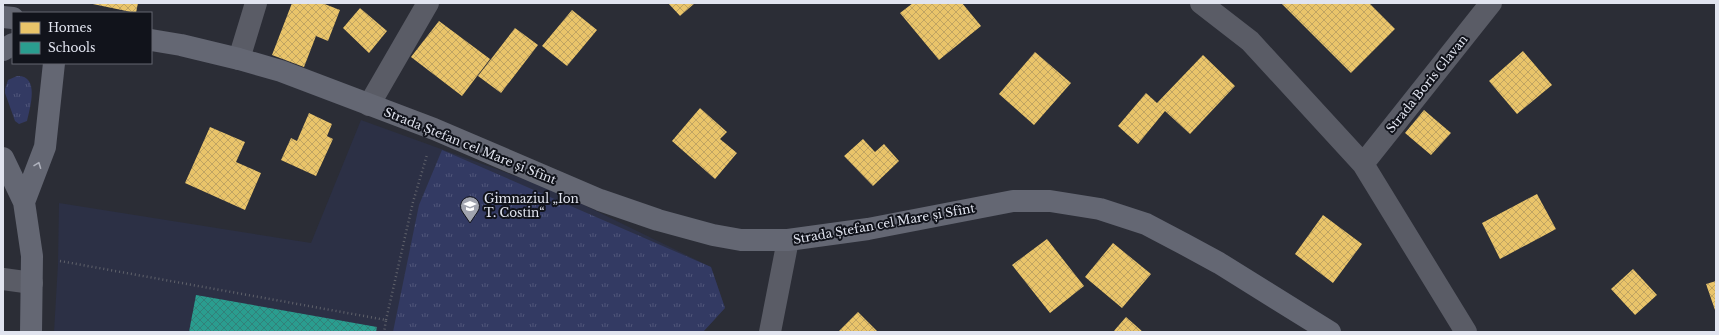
<svg xmlns="http://www.w3.org/2000/svg" width="1719" height="335" font-family="'Libre Baskerville',serif">
<style>
.built{fill:#2c3045}
.grass{fill:url(#grass-tufts)}
.homes{fill:url(#homes-cross-hatch)}
.schools{fill:url(#schools-cross-hatch)}
.lines{fill:none;stroke-linecap:round;stroke-linejoin:round}
.path{stroke:#60626b;stroke-width:2.5;stroke-dasharray:1 3;stroke-linecap:butt}
.street{stroke:#5a5c66;stroke-width:22}
.secondary{stroke:#646773;stroke-width:22}
.oneway{stroke:#afb2bd}
.labels{text-anchor:middle;stroke-width:4;stroke-linejoin:round;paint-order:stroke}
.street-label{font-size:12px;fill:#e1e4ef;stroke:#11131b}
.poi-label{font-size:12px;fill:#e1e4ef;stroke:#11131b;text-anchor:start}
</style>
<defs>
<pattern id="grass-tufts" width="24" height="20" patternUnits="userSpaceOnUse"><rect width="24" height="20" fill="#333a63"/><path d="M3 7l-1-3M5 7V3M7 7l1-3M15 17l-1-3M17 17v-4M19 17l1-3" fill="none" stroke="#50567a"/></pattern>
<pattern id="homes-cross-hatch" width="8" height="8" patternUnits="userSpaceOnUse"><rect width="8" height="8" fill="#e9c46a"/><path d="M0 0l8 8M0 8l8-8" fill="none" stroke="#c0a462"/></pattern>
<pattern id="schools-cross-hatch" width="8" height="8" patternUnits="userSpaceOnUse"><rect width="8" height="8" fill="#2a9d8f"/><path d="M0 0l8 8M0 8l8-8" fill="none" stroke="#32827a"/></pattern>
</defs>
<rect width="100%" height="100%" fill="#2b2d36"/>
<path class="built" d="M361,120L551,189L711,267L725,308L703,332H54L58,264L59,203L311,243Z"/>
<path class="grass" d="M17,76C40,75 30,107 27,121L19,124L15,121L5,93V89L8,80Z
M442,150L711,267L725,308L703,332H393L419,205Z"/>
<path class="homes" d="M88,3H138L136,13Z
M292,3H322L340,10L328,41L316,36L304,67L272,55Z
M668,3H695L680,16Z
M913,3H962L981,26L939,60L900,13Z
M1281,3H1369L1395,29L1351,73Z
M360,8L387,31L369,53L343,28Z
M572,10L597,30L567,66L542,46Z
M439,21L490,59L462,96L411,57Z
M515,28L538,45L501,93L478,76Z
M1523,51L1552,85L1517,114L1489,81Z
M1035,52L1071,83L1034,125L999,94Z
M1203,55L1235,86L1190,134L1165,111L1138,144L1118,126L1146,93L1157,103Z
M700,108L727,132L720,139L737,153L715,179L672,141Z
M1424,110L1451,133L1431,155L1405,133Z
M309,113L332,124L327,136L333,139L316,176L281,160L291,138L297,141Z
M210,127L245,142L236,162L261,173L245,210L185,183Z
M863,139L875,152L884,144L899,161L873,186L844,156Z
M1537,194L1556,229L1500,259L1482,223Z
M1323,215L1362,244L1333,283L1295,254Z
M1047,239L1084,286L1050,313L1012,265Z
M1113,243L1151,274L1122,308L1085,277Z
M1633,269L1657,295L1635,315L1611,289Z
M1716,281V313L1706,284Z
M858,312L878,332H838Z
M1126,317L1143,332H1113Z"/>
<path class="schools" d="M196,295L377,327L376,332H189Z"/>
<g class="lines">
<path class="path" d="M60,261L386,320L384,332
M386,320L413,202L427,155"/>
<path class="street" d="M1201,3L1250,41L1363,164L1466,332
M239,59L256,3
M369,105L428,3
M1363,164L1491,3
M3,279L32,283
M770,332L788,240"/>
<path class="secondary" d="M3,17L13,18
M151,40L181,45L239,59L281,71L434,129L600,200L658,220L713,235L741,240H788L868,229L1013,201H1050L1100,209L1146,224L1184,244L1219,263L1330,332
M3,50L13,44
M3,158L24,202L32,256L31,332
M24,202L45,147L54,63"/>
</g>
<defs><path id="oneway-chevron" d="M-2-3.5L2.5 0L-2 3.5" fill="none" stroke-width="1.6" stroke-linecap="round" stroke-linejoin="round"/></defs>
<use class="oneway" href="#oneway-chevron" transform="translate(38 165) rotate(-69)"/>
<defs>
<g id="school-pin" transform="scale(1)"><path d="M0 17L-7.5 6A9.5 9.5 0 1 1 7.5 6Z" fill="#a1a4ae" stroke="#11131b"/><path d="M0-5L7-2L0 1L-7-2ZM-4 1L0 2.5L4 1V4Q0 6-4 4Z" fill="#fff"/></g>
</defs>
<g fill-rule="evenodd">
<use href="#school-pin" x="470" y="206"/>
</g>
<g class="labels">
<g class="street-label">
<text transform="translate(1427 84) rotate(-51)" y="4">Strada Boris Glavan</text>
<text transform="translate(470 146) rotate(22)" y="4">Strada Ștefan cel Mare și Sfînt</text>
<text transform="translate(884 224) rotate(-10)" y="4">Strada Ștefan cel Mare și Sfînt</text>
</g>
<g class="poi-label">
<text x="484" y="203">Gimnaziul „Ion<tspan x="484" dy="14">T. Costin“</tspan></text>
</g>
</g>
<rect width="1719" height="335" fill="none" stroke="#e1e4ef" stroke-width="8"/>
<rect x="12" y="12" width="140" height="52" fill="#11131b" stroke="#646770"/>
<rect x="20" y="22" width="20" height="12" fill="#e9c46a" stroke="#646770"/>
<text x="48" y="32" font-size="12" fill="#e1e4ef">Homes</text>
<rect x="20" y="42" width="20" height="12" fill="#2a9d8f" stroke="#646770"/>
<text x="48" y="52" font-size="12" fill="#e1e4ef">Schools</text>
</svg>
